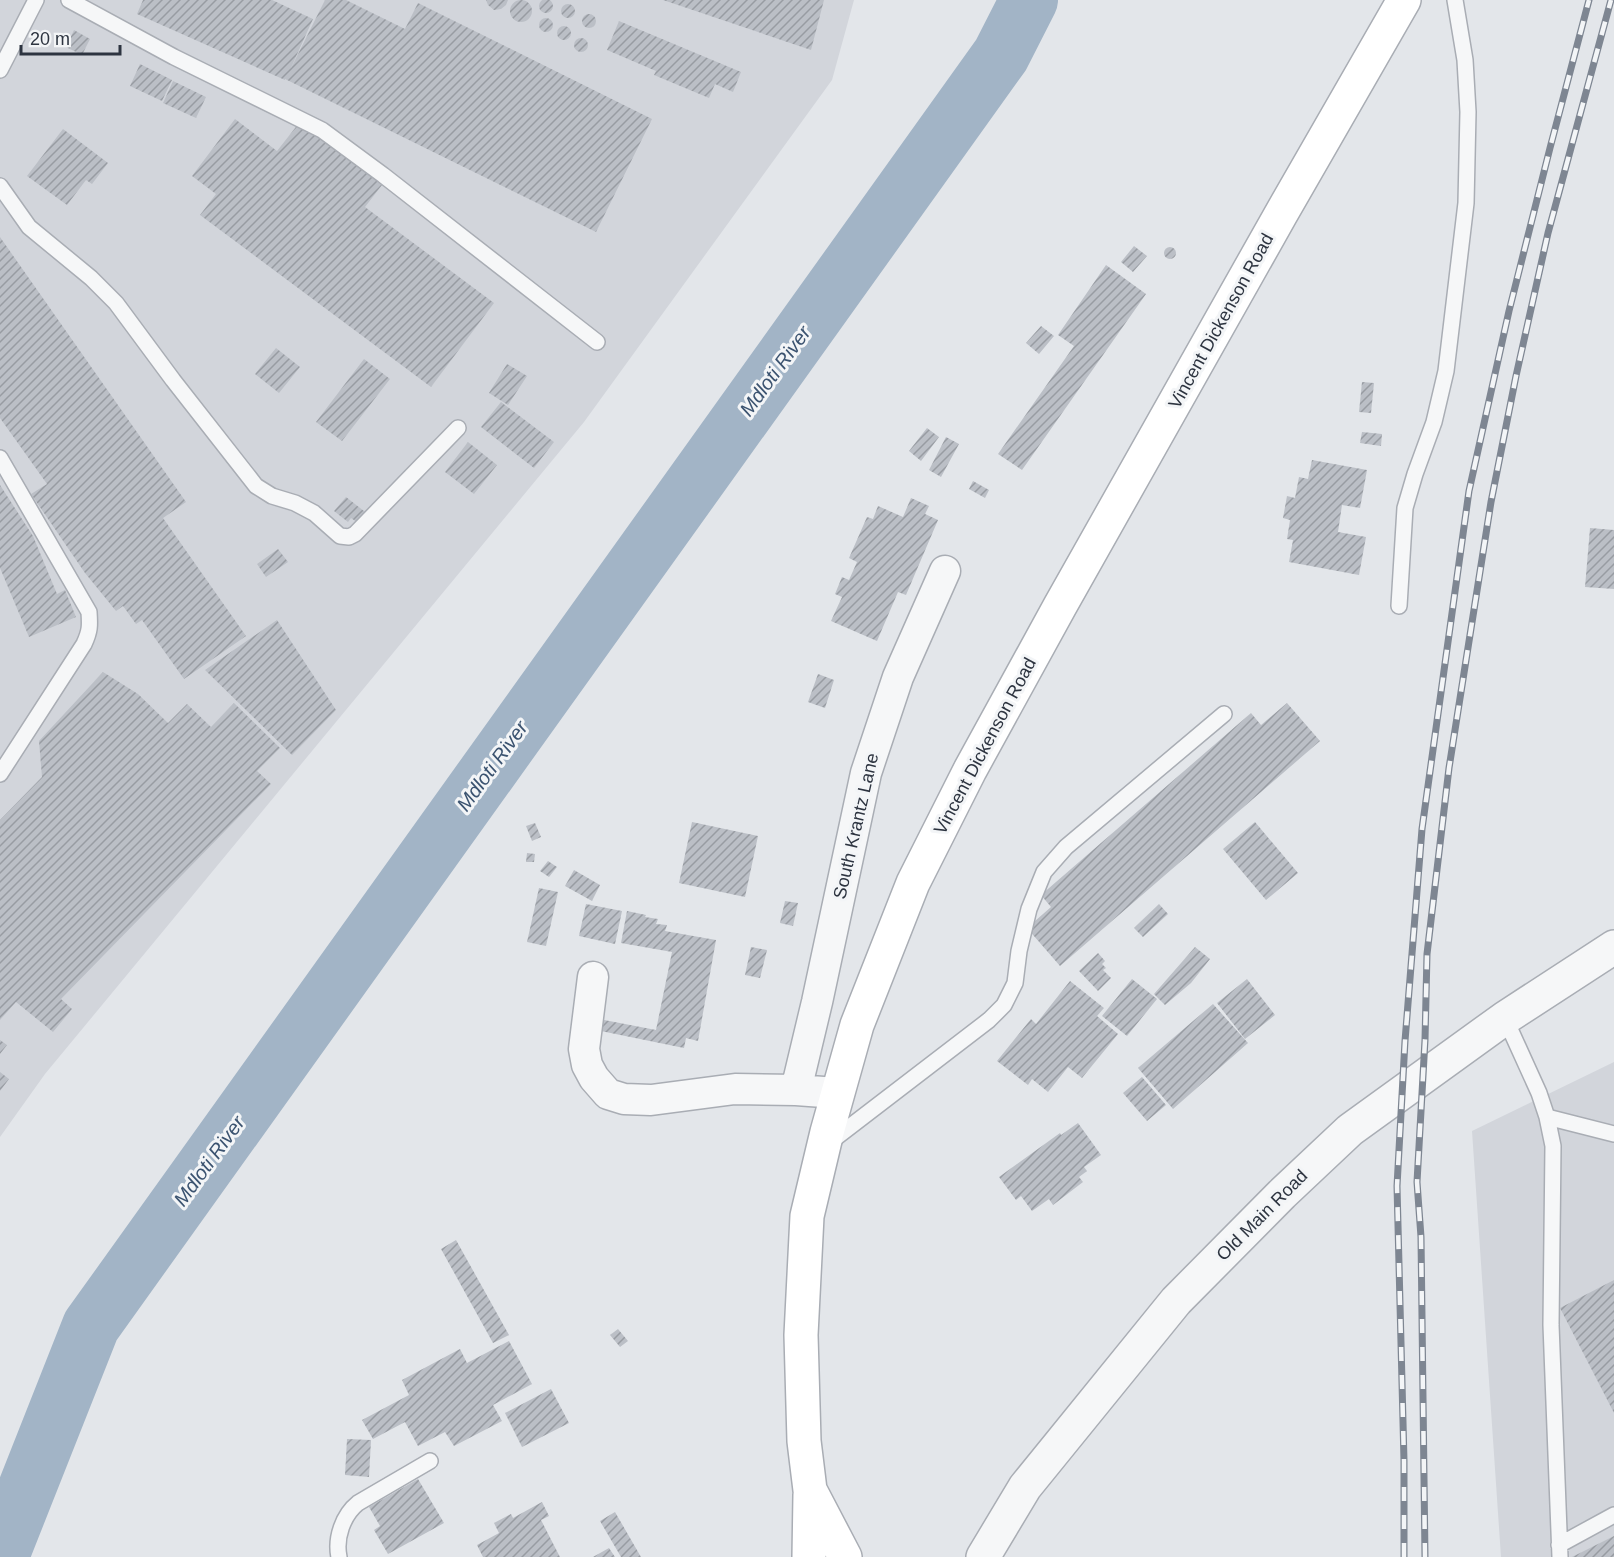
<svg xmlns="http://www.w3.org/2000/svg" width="1614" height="1557" font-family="Arial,sans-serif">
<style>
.built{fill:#d2d5db}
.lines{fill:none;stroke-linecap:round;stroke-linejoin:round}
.stream{stroke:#a2b4c6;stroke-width:10}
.river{stroke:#a2b4c6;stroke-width:58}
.building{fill:url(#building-hatch)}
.service-casing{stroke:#a9adb4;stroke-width:18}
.minor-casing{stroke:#a9adb4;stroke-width:33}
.tertiary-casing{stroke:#a9adb4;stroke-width:36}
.secondary-casing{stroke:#a9adb4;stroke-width:36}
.service{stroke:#f6f7f8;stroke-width:15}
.minor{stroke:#f6f7f8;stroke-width:30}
.tertiary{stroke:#f6f7f8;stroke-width:33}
.secondary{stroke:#fff;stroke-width:33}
.rail-casing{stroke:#7e8692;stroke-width:7}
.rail{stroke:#f3f5f7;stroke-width:4.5;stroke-dasharray:14;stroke-linecap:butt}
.labels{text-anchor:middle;stroke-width:6;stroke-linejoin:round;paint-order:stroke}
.street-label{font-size:18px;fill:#2d3440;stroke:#f3f5f7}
.water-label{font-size:20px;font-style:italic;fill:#3b5370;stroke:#f3f5f7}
</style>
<defs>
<pattern id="building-hatch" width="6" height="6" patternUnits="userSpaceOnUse" patternTransform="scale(1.5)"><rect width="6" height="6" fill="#bbbfc6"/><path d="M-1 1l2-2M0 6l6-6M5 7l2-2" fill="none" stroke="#989ca2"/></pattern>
</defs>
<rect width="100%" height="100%" fill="#e3e6ea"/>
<path class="built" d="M0,0H854L832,80L584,422L45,1074L0,1137Z
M1614,1062V1557H1501L1472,1131Z"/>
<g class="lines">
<path class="stream" d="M0,1535L8,1537"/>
<path class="river" d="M0,1556L91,1326L1001,55L1029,0"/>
</g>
<path class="building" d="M539 6a7 7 0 1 1 14 0a7 7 0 1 1-14 0Z
M143,0H272L313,19L290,70L325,0H346L405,29L418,3L652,119L596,232L285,79V80L137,14Z
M486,0H508L506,5L501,9L494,10L488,5Z
M663,0H824L811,50Z
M510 11a11 11 0 1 1 22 0a11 11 0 1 1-22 0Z
M561 11a7 7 0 1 1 14 0a7 7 0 1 1-14 0Z
M582 21a7 7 0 1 1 14 0a7 7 0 1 1-14 0Z
M539 25a7 7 0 1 1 14 0a7 7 0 1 1-14 0Z
M619,21L741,72L733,92L715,84L709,98L654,75L656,71L607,50Z
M557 33a7 7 0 1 1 14 0a7 7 0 1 1-14 0Z
M74,30L90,39L82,55L66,47Z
M574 45a7 7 0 1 1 14 0a7 7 0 1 1-14 0Z
M140,64L172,80L162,101L130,86Z
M173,81L206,97L196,118L163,103Z
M235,119L277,151L299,123L382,185L365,207L494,303L431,387L200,215L216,194L192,176Z
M63,129L108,163L92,184L86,180L67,205L27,176Z
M0,237L186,502L163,518L246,636L184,679L142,620L136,624L123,606L116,611L85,573L31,494L47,484L0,418Z
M1134,246L1147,256L1133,272L1121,262Z
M1164 253a6 6 0 1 1 12 0a6 6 0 1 1-12 0Z
M1106,265L1146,294L1022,470L998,454L1074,346L1058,335Z
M1041,326L1054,336L1039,354L1026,343Z
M276,348L300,367L279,393L255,374Z
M364,359L390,379L342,441L316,422Z
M507,364L527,376L508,405L489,393Z
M1362,382L1374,383L1371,413L1359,412Z
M501,402L554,442L534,468L481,427Z
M927,428L939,437L921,461L909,451Z
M1362,432L1382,434L1381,446L1360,443Z
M946,437L959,444L941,477L929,470Z
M468,442L497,465L474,494L445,472Z
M1312,460L1367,470L1360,508L1342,505L1338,532L1366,537L1359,575L1289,562L1293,540L1287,539L1290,520L1283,518L1287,496L1295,498L1299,477L1308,479Z
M973,481L989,490L985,498L969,489Z
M0,485L33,536L57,594L65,590L76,617L29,637L0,568Z
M346,497L369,515L361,525L351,518L348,522L334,511Z
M911,498L929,506L925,514L938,520L906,595L898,592L877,641L831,621L842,597L835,594L842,577L849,580L857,562L849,558L867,517L873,519L878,506L903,517Z
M1590,528L1614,530V589L1585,587Z
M278,549L288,562L266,577L257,564Z
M277,620L336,710L292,755L205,670Z
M103,672L138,694L168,723L187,704L211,727L234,703L280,748L257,771L271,784L61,999L72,1009L53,1032L16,1002L0,1020V820L42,777L39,741Z
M818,674L834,680L825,708L808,702Z
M1287,703L1320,741L1060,966L1027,928L1051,907L1041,895L1251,713L1261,725Z
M692,822L758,836L745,897L679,883Z
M1255,822L1298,873L1266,900L1223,849Z
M535,823L541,837L532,841L526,826Z
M527,853L535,854L534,862H526Z
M548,861L557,867L549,877L540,871Z
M574,870L600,885L592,901L565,886Z
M539,888L558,892L546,946L527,942Z
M785,901L798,903L793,926L780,923Z
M586,904L622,911L615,944L579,936Z
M1159,904L1168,914L1143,937L1134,928Z
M627,911L646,915L645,917L658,919L656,924L667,925L665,931L716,940L698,1041L686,1038L684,1048L596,1030L599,1019L656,1030L672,952L621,943Z
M751,947L767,950L760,978L745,975Z
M1195,947L1210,959L1191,983L1165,1005L1154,994Z
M1098,953L1105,961L1102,964L1106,968L1103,970L1111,978L1098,991L1079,971Z
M1132,979L1157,999L1127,1036L1102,1016Z
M1247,979L1275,1015L1245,1039L1217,1003Z
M1070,981L1104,1008L1097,1016L1118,1034L1082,1078L1068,1067L1048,1092L1032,1079L1028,1085L997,1061L1031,1019L1036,1024Z
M1213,1004L1248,1043L1173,1109L1138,1068Z
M0,1040L7,1045L0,1054Z
M0,1072L9,1079L0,1091Z
M1142,1077L1166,1105L1147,1121L1123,1093Z
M1078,1123L1101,1155L1084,1167L1087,1171L1079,1177L1083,1182L1053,1205L1049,1199L1032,1211L1021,1196L1016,1200L999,1177L1060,1133L1061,1135Z
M456,1240L509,1335L493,1343L441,1249Z
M1614,1280V1413L1560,1308Z
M618,1329L628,1341L620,1347L610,1335Z
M509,1341L532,1384L493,1405L502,1421L454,1446L445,1432L418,1446L405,1422L373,1439L362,1420L409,1395L402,1380L460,1349L467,1363Z
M551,1389L569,1423L522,1447L505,1413Z
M347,1439L371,1440L369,1477L345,1475Z
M418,1479L444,1523L388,1554L374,1530L380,1526L369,1507Z
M542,1502L549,1516L541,1520L560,1557H483L477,1545L499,1533L494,1523L511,1514L513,1518Z
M615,1512L641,1557H621L600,1521Z
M1614,1536V1557H1572Z
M609,1548L615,1557H593Z"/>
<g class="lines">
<g class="service-casing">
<path id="service" d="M69,0L174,57L322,130L383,175L597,342
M0,70L36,0
M0,186L29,227L91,278L116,303L173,380L256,486L272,496L295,503L314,513L340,536L349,537L355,534L458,428
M0,458L89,612C90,626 90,631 84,644L0,774
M1399,606L1405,508L1415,474L1434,422L1446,371L1466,203L1468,112L1465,60L1455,0
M1505,1018L1539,1093L1547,1117L1553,1146L1551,1325L1560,1557
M1547,1117L1614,1134
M830,1142L989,1020L1004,1005L1015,983L1019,951L1029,909L1044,872L1066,847L1224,714
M1559,1545L1614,1515
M339,1557C335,1538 343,1515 358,1503L430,1461"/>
</g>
<g class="minor-casing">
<path id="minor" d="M593,977L584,1049L587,1065L594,1078L608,1094L624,1099L651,1100L735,1089L796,1090L837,1093
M796,1090L817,1002L866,773L898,677L945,571"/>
</g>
<g class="tertiary-casing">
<path id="tertiary" d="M983,1557L1025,1487L1176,1301L1282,1194L1350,1130L1505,1018L1614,947"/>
</g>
<g class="secondary-casing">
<path id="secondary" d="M809,1557L810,1495
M845,1557L810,1490L804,1441L801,1335L807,1216L827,1132L857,1025L913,883L970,770L1060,606L1281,214L1404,0"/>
</g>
<use href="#service" class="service"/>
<use href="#minor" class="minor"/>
<use href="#tertiary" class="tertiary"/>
<use href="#secondary" class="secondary"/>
<g class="rail-casing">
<path id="rail" d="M1404,1557V1461L1397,1186L1405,1041L1422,829L1469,491L1509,311L1550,148L1589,0
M1425,1557L1421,1237L1417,1182L1425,1040L1427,954L1449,768L1491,502L1516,376L1548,233L1611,0"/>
</g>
<use href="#rail" class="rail"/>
</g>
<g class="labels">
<g class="street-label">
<text transform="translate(1221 321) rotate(-61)" y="6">Vincent Dickenson Road</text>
<text transform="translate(985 746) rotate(-62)" y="6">Vincent Dickenson Road</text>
<text transform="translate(856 826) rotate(-77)" y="6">South Krantz Lane</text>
<text transform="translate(1262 1215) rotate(-45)" y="6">Old Main Road</text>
</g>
<g class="water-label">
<text transform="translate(775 371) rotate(-54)" y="7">Mdloti River</text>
<text transform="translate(492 766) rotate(-54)" y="7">Mdloti River</text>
<text transform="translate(209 1161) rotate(-54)" y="7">Mdloti River</text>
</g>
</g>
<path d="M21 45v9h99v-9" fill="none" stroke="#2d3440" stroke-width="3"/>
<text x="30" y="45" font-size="18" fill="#2d3440" stroke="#f3f5f7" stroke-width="4.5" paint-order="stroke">20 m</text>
</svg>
